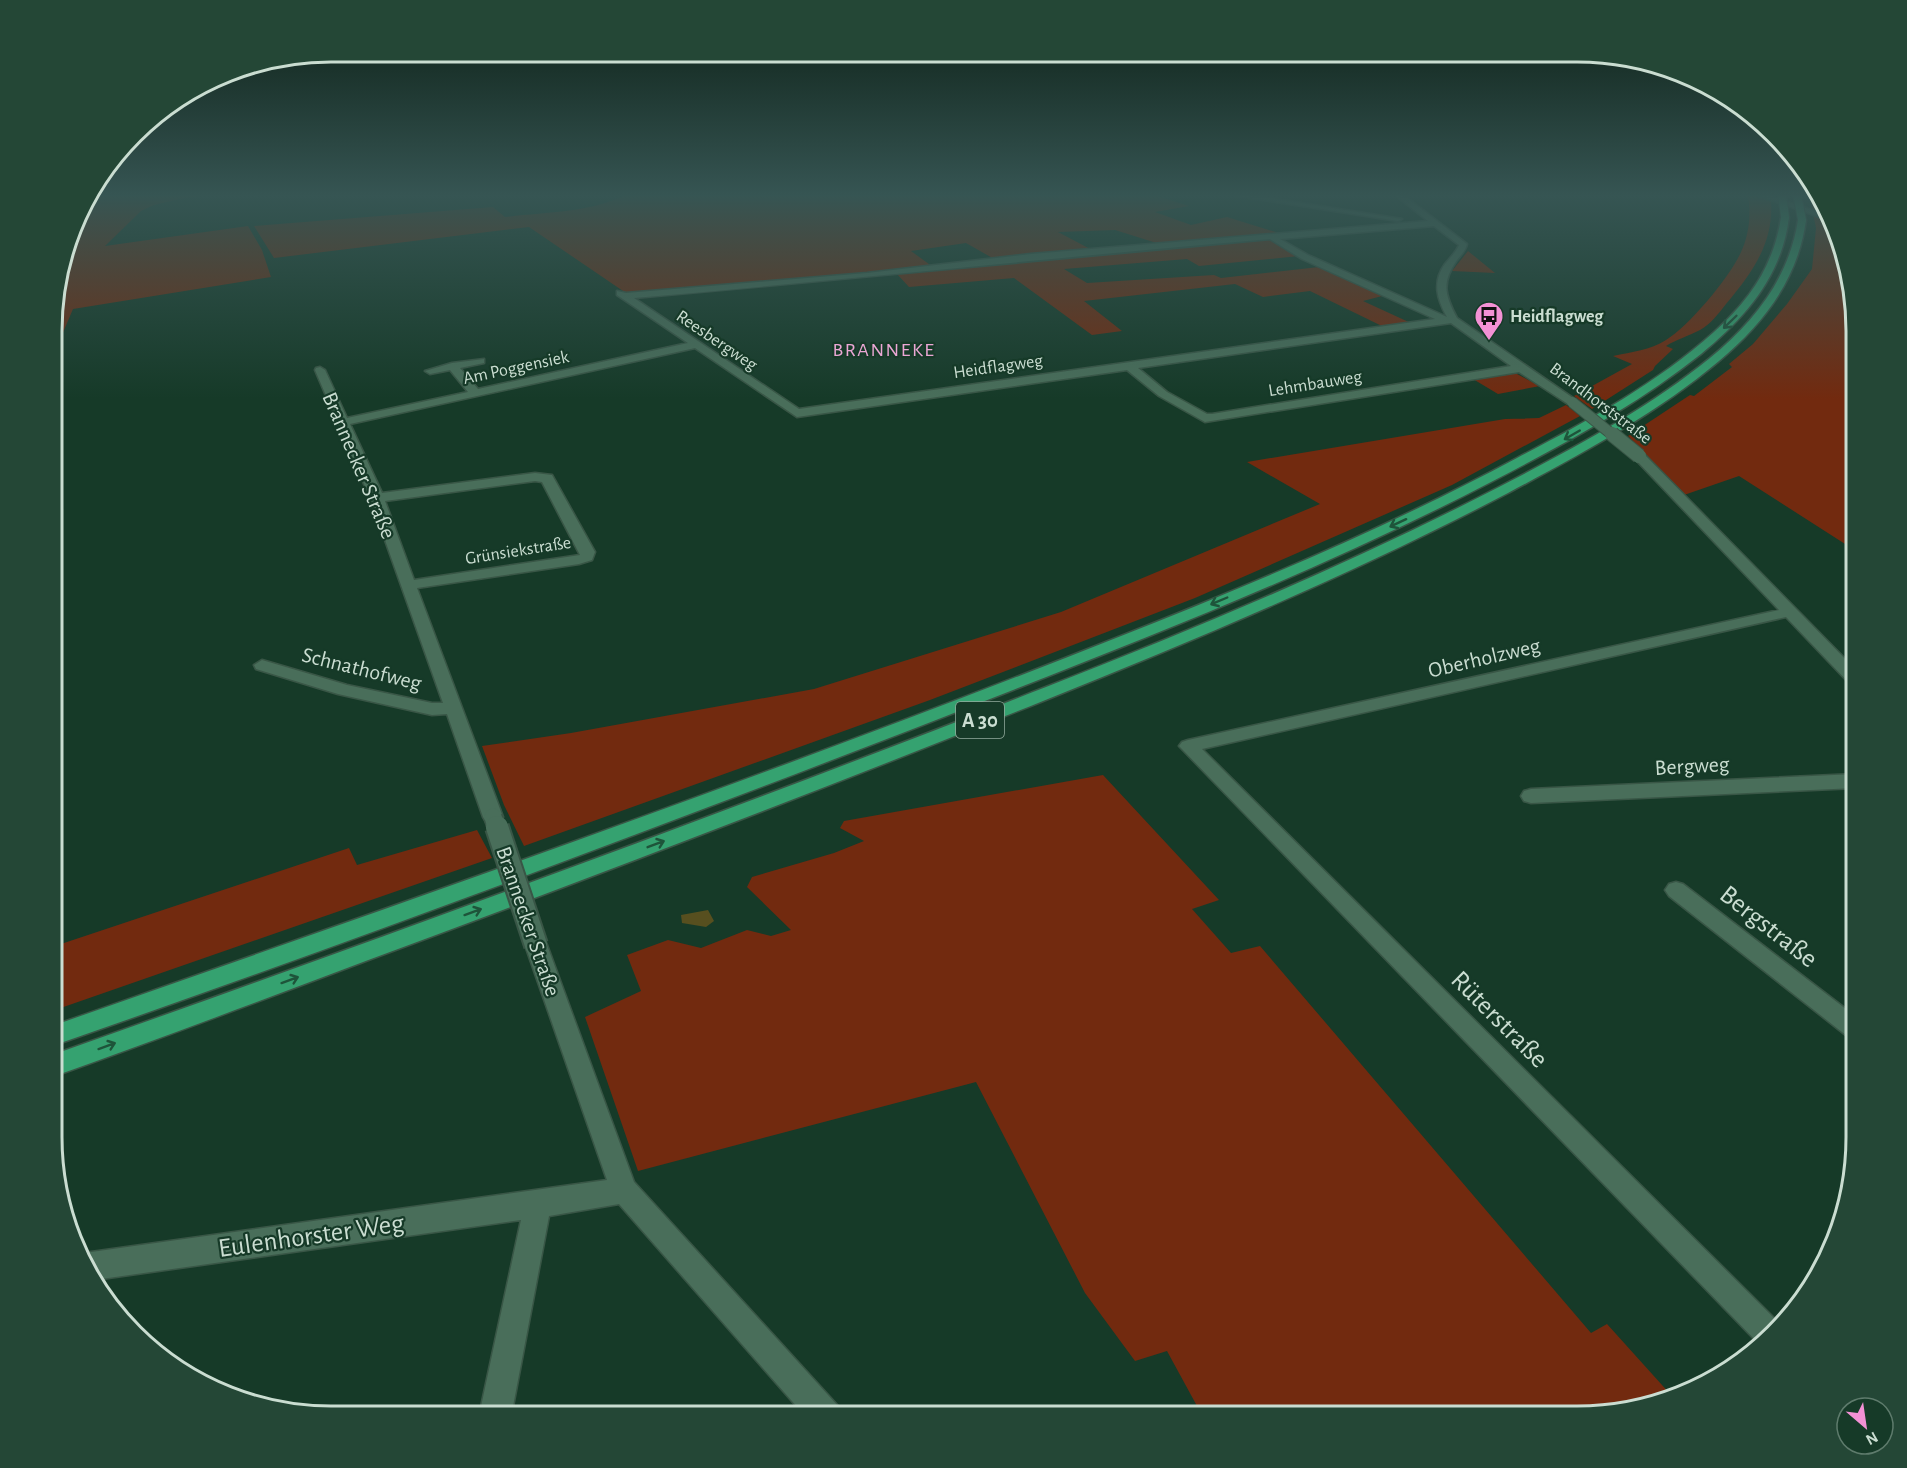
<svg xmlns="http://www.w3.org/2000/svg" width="1907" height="1468" font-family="'Alegreya Sans',sans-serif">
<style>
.green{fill:#722a0f}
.water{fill:#574f1f}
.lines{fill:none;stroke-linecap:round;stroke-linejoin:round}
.street-casing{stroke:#395646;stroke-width:3}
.secondary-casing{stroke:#395646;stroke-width:3}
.highway-casing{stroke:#395646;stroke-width:3}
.street{fill:#496e5a;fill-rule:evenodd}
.secondary{fill:#496e5a;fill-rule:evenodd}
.highway{fill:#35a270;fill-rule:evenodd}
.street-bridge-far3-casing{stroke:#395646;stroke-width:12;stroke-linecap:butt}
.street-bridge-far2-casing{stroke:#395646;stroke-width:16;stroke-linecap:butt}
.street-bridge-far1-casing{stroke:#395646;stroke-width:20;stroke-linecap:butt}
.street-bridge-casing{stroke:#395646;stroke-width:26;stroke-linecap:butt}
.highway-bridge-casing{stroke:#395646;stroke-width:10;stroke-linecap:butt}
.street-bridge-far3{stroke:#496e5a;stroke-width:10}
.street-bridge-far2{stroke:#496e5a;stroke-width:14}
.street-bridge-far1{stroke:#496e5a;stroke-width:17}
.street-bridge{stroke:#496e5a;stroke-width:22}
.highway-bridge{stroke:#35a270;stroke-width:8}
.oneway{stroke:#1e543a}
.labels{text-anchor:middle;stroke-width:4.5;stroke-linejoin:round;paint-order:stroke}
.far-poi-label{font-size:18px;font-weight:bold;fill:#caddd1;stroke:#163a28;text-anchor:start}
.far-street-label{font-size:18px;fill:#caddd1;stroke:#163a28}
.far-neighbourhood-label{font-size:20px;letter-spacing:1.5px;fill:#eba7d5;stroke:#163a28}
.shield{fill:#163a28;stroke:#94ac9e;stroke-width:1.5}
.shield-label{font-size:21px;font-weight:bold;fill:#caddd1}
.street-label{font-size:22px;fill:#caddd1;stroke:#163a28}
.near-street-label{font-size:27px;fill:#caddd1;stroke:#163a28}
.rim{fill:none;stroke:#caddd1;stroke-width:3}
</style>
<rect width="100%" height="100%" fill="#163a28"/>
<path class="green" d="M87,194H220L184,198L154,205L141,211L105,246L248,226L262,250L271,277L73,309L53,356V294Z
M627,194H1151L1189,206L1155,212L1191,225L1227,217L1285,235L1163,245L1115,230L1058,232L1094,251L996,260L966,243L911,251L933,267L626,293L529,227L274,258L254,226L493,207L505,217C545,212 591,213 627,194Z
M1747,194L1771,201C1774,243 1752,273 1726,304C1719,313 1710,325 1700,330C1689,336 1677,339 1666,346L1673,349L1655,366L1653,370L1592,409L1574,396L1632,364L1613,356C1632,352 1650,350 1666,340C1689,326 1730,277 1741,252C1749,236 1752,211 1747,194Z
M1809,194H1817L1827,207L1856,330V551L1739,476L1684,495L1628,436L1690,395L1694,396L1732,367L1729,364L1753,344L1787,304L1812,269L1816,228Z
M1268,239L1299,256L1199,266L1187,259L1064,269L1087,283L1214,275L1221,278L1328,266L1386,295L1363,301L1413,324L1386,328L1310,291L1263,297L1235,284L1084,301L1122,331L1092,335L1014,278L909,287L897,274L1034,259Z
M1468,251L1495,273L1452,271Z
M1515,373L1540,386L1498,394L1473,379Z
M1566,405L1580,416L1452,485L1195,598L930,700L524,846L504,805L482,746L571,733L814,689L1061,612L1320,504L1247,462L1505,419L1539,418Z
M1103,775L1219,900L1192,909L1231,953L1260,946L1591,1333L1607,1324L1671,1395L1576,1417H1203L1167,1351L1135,1361L1085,1293L976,1082L638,1171L585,1017L641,991L627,955L668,940L701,948L747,930L771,936L791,930L747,887L752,877L834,853L864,841L840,828L844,821Z
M477,830L492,858L52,1011V947L349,848L357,865Z"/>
<path class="water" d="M708,910L714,921L706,927L682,923L681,915Z"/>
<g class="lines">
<g class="street-casing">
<path id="street" d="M1226,194H1244L1402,219L1398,221Z
M1394,194H1402L1467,244C1466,250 1461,255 1457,260C1441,283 1445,295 1457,318L1576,400V404H1568L1519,372L1205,422L1159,396L1127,370L797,417L695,348L350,424L382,493L535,473L552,475L595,552L592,560L579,564L417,588L503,817L500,822L493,824L486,822L483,817L447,714L432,715L338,694L256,669L254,665L262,660L347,685L432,703H443L370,498L315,370L316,368L320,367L325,370L347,418L468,392L450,370L430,374L425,371L452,363L484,359V363L460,368L478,389L688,343L617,295V291L626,293L867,273L1031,254L1428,221ZM1434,226L1459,245C1456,252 1450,258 1445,264C1432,282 1437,299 1447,317L1308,255L1280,239ZM1270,239L1302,259L1435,319L799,409L634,298C846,280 1058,257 1270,239ZM1451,323L1511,366L1212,414H1207L1167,392L1138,368ZM535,481L542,482L580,555L414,580L385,501Z
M1639,452L1643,453L1856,670V685L1850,684L1786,617L1202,749L1780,1324L1781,1326L1758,1343L1179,746L1182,742L1188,740L1779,610L1635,459L1633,456L1635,453Z
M1856,774V788L1531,803L1524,801L1521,796L1524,791L1531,789Z
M1676,882L1683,884L1855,1016V1039L1847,1036L1669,896L1665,890L1669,884Z
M536,936L544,939L547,945L634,1182L838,1406L843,1417H806L619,1204L549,1216L511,1417L479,1416L521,1220L94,1280L80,1261L78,1255L84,1253L607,1180L525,945L528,939Z"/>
</g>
<g class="secondary-casing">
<path id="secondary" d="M1754,194H1765L1829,216L1831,221Z"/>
</g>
<g class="highway-casing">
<path id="highway" d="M1785,215L1789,217C1782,276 1746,317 1701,354C1637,405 1564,444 1491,482C1337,562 1175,627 1013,690C695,814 374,934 52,1046V1026C408,901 765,777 1116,638C1253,584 1388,527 1517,458C1586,422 1656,384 1714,332C1750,300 1774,265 1781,217Z
M1802,218L1806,220C1798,279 1764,323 1719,361C1656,414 1581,454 1508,493C1357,572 1200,638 1043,701C820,790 596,876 371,959C265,999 159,1039 52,1077V1055C385,937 717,816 1046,687C1200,627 1352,563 1499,487C1572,449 1646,410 1710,358C1755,321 1789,278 1798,220Z"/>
</g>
<use href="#street" class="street"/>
<use href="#secondary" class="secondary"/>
<use href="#highway" class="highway"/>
<g class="street-bridge-far3-casing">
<path id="street-bridge-far3" d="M1572,402L1614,436"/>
</g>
<g class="street-bridge-far2-casing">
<path id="street-bridge-far2" d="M1612,434L1639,456"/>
</g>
<g class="street-bridge-far1-casing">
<path id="street-bridge-far1" d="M493,817L497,829"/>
</g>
<g class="street-bridge-casing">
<path id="street-bridge" d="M497,827L536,945"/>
</g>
<g class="highway-bridge-casing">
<path id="highway-bridge" d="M1782,194L1785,217
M1797,194L1802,220"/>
</g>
<use href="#street-bridge-far3" class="street-bridge-far3"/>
<use href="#street-bridge-far2" class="street-bridge-far2"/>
<use href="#street-bridge-far1" class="street-bridge-far1"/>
<use href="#street-bridge" class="street-bridge"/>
<use href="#highway-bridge" class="highway-bridge"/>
</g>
<defs><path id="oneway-shaft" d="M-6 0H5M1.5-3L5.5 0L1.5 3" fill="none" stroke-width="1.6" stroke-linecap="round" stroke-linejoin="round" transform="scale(1.5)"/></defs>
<g class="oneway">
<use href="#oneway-shaft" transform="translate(1730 322) rotate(136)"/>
<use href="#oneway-shaft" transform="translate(1572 435) rotate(150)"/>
<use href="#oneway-shaft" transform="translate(1398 523) rotate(155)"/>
<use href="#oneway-shaft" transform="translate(1219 601) rotate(157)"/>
<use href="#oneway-shaft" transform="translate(656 844) rotate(-21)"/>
<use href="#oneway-shaft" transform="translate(473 912) rotate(-20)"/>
<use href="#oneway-shaft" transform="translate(290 980) rotate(-20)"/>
<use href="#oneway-shaft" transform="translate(107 1046) rotate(-20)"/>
</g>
<linearGradient id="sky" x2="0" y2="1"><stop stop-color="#0c2016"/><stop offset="0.49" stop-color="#365553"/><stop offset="1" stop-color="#365553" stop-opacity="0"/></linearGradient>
<rect width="1907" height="399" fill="url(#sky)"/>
<defs>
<g id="bus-pin" transform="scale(1.5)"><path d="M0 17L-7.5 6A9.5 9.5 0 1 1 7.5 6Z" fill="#f391d5" stroke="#163a28"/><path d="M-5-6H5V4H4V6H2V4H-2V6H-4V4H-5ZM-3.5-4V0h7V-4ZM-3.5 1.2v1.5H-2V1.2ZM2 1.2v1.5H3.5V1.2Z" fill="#111"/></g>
</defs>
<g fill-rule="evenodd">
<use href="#bus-pin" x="1489" y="316"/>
</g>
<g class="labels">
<g class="far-poi-label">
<text x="1510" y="322">Heidflagweg</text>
</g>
<g class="far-street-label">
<text transform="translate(717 340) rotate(34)" y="6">Reesbergweg</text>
<text transform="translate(998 366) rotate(-8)" y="6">Heidflagweg</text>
<text transform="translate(516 367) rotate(-12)" y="6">Am Poggensiek</text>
<text transform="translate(1315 383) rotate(-9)" y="6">Lehmbauweg</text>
<text transform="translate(1601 403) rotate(37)" y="6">Brandhorststraße</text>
<text transform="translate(518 550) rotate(-9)" y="6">Grünsiekstraße</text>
</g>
<g class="far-neighbourhood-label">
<text x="884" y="356">BRANNEKE</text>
</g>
<rect class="shield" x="956" y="702" width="48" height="36" rx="4.5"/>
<g class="shield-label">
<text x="980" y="727">A 30</text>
</g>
<g class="street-label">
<text transform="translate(360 465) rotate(67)" y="8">Brannecker Straße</text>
<text transform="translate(1484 657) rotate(-13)" y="8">Oberholzweg</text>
<text transform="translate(362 668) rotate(14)" y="8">Schnathofweg</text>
<text transform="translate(1692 765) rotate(-3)" y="8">Bergweg</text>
<text transform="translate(529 921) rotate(71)" y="8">Brannecker Straße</text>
</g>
<g class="near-street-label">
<text transform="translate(1769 926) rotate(38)" y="9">Bergstraße</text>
<text transform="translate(1500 1019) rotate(45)" y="9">Rüterstraße</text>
<text transform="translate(311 1235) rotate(-8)" y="9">Eulenhorster Weg</text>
</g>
</g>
<path d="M0 0H1907V1468H0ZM331 62H1577A269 269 0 0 1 1846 331V1137A269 269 0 0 1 1577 1406H331A269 269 0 0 1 62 1137V331A269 269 0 0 1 331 62Z" fill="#244736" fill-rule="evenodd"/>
<path class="rim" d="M331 62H1577A269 269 0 0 1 1846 331V1137A269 269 0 0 1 1577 1406H331A269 269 0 0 1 62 1137V331A269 269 0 0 1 331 62Z"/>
<g transform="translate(1865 1426) rotate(151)"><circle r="28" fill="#163a28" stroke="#5e7b6c" stroke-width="1.5"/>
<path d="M0-4.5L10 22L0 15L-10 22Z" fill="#f391d5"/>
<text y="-9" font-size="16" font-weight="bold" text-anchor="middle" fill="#caddd1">N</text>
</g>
</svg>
